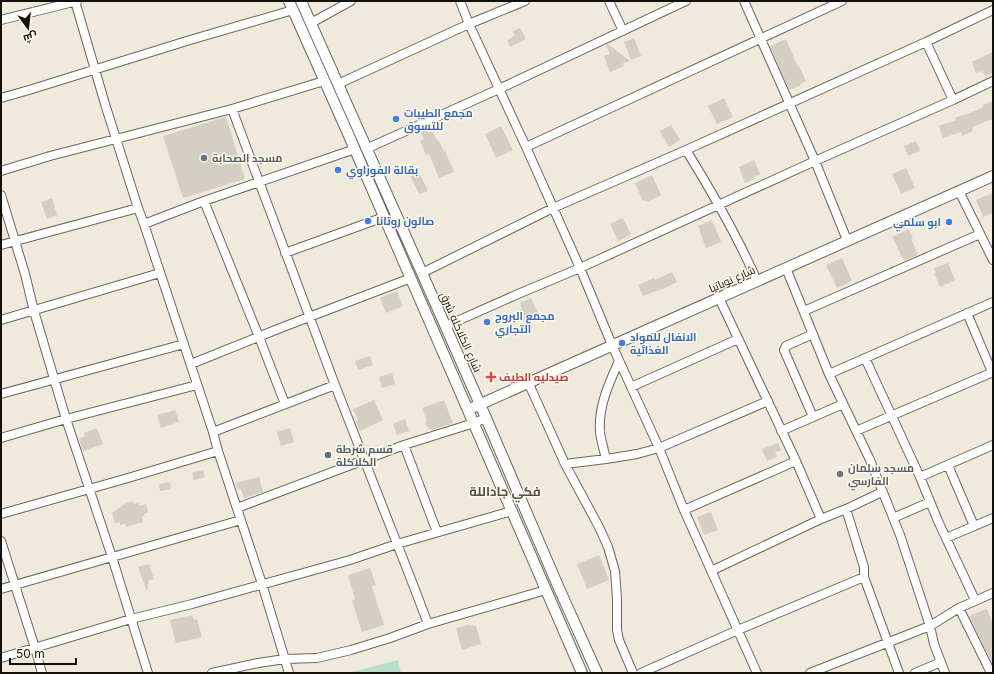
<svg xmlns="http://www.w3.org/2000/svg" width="994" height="674" font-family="Inter,Cairo,sans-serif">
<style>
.green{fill:#bbdeca}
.building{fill:#d3cfc1}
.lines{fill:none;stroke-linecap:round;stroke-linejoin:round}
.minor-casing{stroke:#6b675b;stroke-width:10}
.tertiary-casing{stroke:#6b675b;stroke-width:12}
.minor{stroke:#fff;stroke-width:8}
.tertiary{stroke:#fff;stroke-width:10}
.shop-dot{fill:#3f7fe0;stroke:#fdf8e9;stroke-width:1.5}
.worship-dot{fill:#6b7280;stroke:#fdf8e9;stroke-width:1.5}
.health-dot{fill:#e0444e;stroke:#fdf8e9;stroke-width:1.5}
.service-dot{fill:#5c6f8a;stroke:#fdf8e9;stroke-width:1.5}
.labels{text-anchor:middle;stroke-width:3;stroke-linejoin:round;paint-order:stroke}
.shop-label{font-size:11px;font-weight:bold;fill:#366cbe;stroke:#fdf8e9;text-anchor:start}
.worship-label{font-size:11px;font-weight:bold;fill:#5b616d;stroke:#fdf8e9;text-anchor:start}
.street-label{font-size:11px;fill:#12110c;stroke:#fdf8e9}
.health-label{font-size:11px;font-weight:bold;fill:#be3a42;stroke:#fdf8e9;text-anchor:start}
.service-label{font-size:11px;font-weight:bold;fill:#4e5e75;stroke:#fdf8e9;text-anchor:start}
.quarter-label{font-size:13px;font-weight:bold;fill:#555145;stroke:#fdf8e9}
</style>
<rect width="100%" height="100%" fill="#efeadc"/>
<path class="green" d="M398,660L401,673H347Z"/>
<path class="building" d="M520,28L526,39L510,47L507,40L515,36L513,31Z
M634,38L641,56L631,60L624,42Z
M786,39L798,67L799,66L806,81L800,84L801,85L789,90L770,46Z
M608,44L630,61L623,63L624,66L610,72L604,56L610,54L606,45Z
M993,52V73L985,76L982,71L976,73L972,62Z
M724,98L733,117L717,124L708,106Z
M993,101V119L972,127L973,131L962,136L961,132L943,138L939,126L956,120L955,118L975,111L983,107V105Z
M226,117L245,179L183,198L163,136Z
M671,125L680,140L669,147L660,131Z
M430,126L437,140L438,139L444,152L445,151L454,172L439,178L429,154L426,155L420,141L424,139L420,131Z
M501,126L513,150L496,158L485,134Z
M916,141L920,151L908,156L904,146Z
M754,160L760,174L754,177L755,179L745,183L739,167Z
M906,168L915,188L901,194L892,174Z
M417,169L428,191L419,194L409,173Z
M652,175L661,195L647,202L645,200L643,201L635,183Z
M993,193V213L983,217L976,200Z
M52,198L57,215L47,219L41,202Z
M623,218L631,235L618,241L610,224Z
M712,220L721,242L706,248L698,226Z
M909,229L913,238L911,239L918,255L904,261L892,237Z
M842,258L852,281L837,288L826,265Z
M948,263L955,280L940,287L934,273H936L934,268Z
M672,272L677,282L661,290V289L643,296L638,285L654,278L655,280Z
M397,291L403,306L386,313L380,298Z
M531,298L540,318L525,325L518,311L522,309L520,303Z
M370,356L373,365L358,370L355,361Z
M392,373L395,384L382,388L379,377Z
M374,400L383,420L360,431L356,422L358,420L353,409Z
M444,400L453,423L432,430L427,427L425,422L427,421L422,408Z
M175,410L179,422L161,428L157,415Z
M405,419L409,431L397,435L393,424Z
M97,428L103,444L83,451L79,439L85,436L84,433Z
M290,428L294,442L281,446L277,432Z
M778,443L781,450L775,452L777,457L767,461L762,449Z
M203,470L205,477L194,480L192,473Z
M259,477L263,492L244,498L241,489L238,490L236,483Z
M170,482L171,489L160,491L159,484Z
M133,501L134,504L138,503L139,506L146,504L148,513L144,514L145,516L142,517L143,522L126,527L125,524L120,525V522L115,523L112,513L125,504Z
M711,512L718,530L704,535L697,517Z
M599,555L609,580L587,589L577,564Z
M149,564L154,579L149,580L147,592L138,567Z
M370,568L376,585L372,587L384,625L362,632L352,600L355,599L348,575Z
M987,609L993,624V665L969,616Z
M193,615L194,620L197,619L202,637L176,643L170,620Z
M467,625L476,626L481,644L462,650L456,628Z"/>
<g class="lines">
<g class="minor-casing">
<path id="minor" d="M75,1L105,104L138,208L144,224L213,432L218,451L262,584L289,673
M460,1L469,24L526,147L580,268L612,345L659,448L684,510L757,673
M609,1L623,31
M744,1L815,161L847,240
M1,20L77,1
M311,23L351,1
M926,42L953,100
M338,84L469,24L525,1
M1,98L29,90L190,40L293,10
M232,109L335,385L414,587L428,624
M526,147L842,1
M368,148L499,89L686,1
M686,150C712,192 737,235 757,281
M1,171L50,156L232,109L324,81
M959,191L993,260
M1,195L25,274L34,311L66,419L112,557L148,673
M204,201L259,337L285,404
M144,224L204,201L355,149
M1,245L138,208
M285,253L384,217
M786,268L829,374L870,460L900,535L930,626L934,644L945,673
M422,273L553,208L686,150L926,42L993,10
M719,298L796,461L821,519
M804,311L980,234
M967,313L992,372
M1,320L160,273
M446,326L518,294L580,268L815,161L953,100L993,81
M865,358L920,477L938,521L975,600
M191,364L283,327L411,278
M829,374L993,302
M528,382L565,464L599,527L608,547L615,571L617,599V630L619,640L633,673
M631,387L738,339
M1,394L184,344
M813,417L784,350L786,346L813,334
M781,431L843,404
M856,431L993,372
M213,432L335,385
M1,438L66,419L197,385
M404,445L437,532
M606,459C604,450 601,441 600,432C598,407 609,383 619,361
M565,464L606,459L637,454L659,448L768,401
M948,465L974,526
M920,477L993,445
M237,508L404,445L474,423L486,418
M846,509L864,567V577L899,673
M684,510L796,461
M1,514L128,478L218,451
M893,518L930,502
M946,538L993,518
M1,541L35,648L42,673
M711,571L821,519L846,509L882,492
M1,589L241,520
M959,608L991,673
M1,658L131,619L192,604L350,560L397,544L512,511
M212,673L258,663L285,659L317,658L351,650L390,638L428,624L546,590
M641,673L738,630L864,577
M810,673L930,626L959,608L993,593
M915,673L941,662"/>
</g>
<g class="tertiary-casing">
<path id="tertiary" d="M289,1L346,129L582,673
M301,1L422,273L486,418L558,586L597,673
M474,407L993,176"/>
</g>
<use href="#minor" class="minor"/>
<use href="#tertiary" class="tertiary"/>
</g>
<g class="shop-dot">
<circle cx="396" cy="119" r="4"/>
<circle cx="338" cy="170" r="4"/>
<circle cx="368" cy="221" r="4"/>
<circle cx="949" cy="222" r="4"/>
<circle cx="487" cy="322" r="4"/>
<circle cx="622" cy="343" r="4"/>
</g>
<g class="worship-dot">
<circle cx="204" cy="158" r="4"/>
<circle cx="840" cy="474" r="4"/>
</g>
<path class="health-dot" d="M489 371h4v4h4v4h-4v4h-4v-4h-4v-4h4z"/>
<circle class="service-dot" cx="328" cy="455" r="4"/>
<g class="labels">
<g class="shop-label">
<text x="404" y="117">مجمع الطيبات<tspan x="404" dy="13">للتسوق</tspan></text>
<text x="346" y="174">بقالة الفوراوي</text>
<text x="376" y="225">صالون روتانا</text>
<text x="941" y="226" text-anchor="end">ابو سلمي</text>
<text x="495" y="320">مجمع البروج<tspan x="495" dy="13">التجاري</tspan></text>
<text x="630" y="341">الانفال للمواد<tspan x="630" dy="13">الغذائية</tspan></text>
</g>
<g class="worship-label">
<text x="212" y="162">مسجد الصحابة</text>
<text x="848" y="472">مسجد سلمان<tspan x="848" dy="13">الفارسي</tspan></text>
</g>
<g class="street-label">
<text transform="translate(732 279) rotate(-24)" y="4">شارع نوباتيا</text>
<text transform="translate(461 332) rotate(66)" y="4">شارع الكلاكله شرق</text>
</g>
<g class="health-label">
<text x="499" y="381">صيدليه الطيف</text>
</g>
<g class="service-label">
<text x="336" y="453">قسم شرطة<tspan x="336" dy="13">الكلاكلة</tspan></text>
</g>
<g class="quarter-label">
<text x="505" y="496">فكي جاداللة</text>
</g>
</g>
<rect width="994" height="674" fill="none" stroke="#12110c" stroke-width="4"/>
<g transform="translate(28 28) rotate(165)" stroke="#fdf8e9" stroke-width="3" paint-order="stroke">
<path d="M0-3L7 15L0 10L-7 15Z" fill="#12110c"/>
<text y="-6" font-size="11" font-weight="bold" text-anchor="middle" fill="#12110c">ش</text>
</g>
<path d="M10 658v6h66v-6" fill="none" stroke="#12110c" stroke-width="2"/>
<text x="16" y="658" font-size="12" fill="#12110c" stroke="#fdf8e9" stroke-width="3" paint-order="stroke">50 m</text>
</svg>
